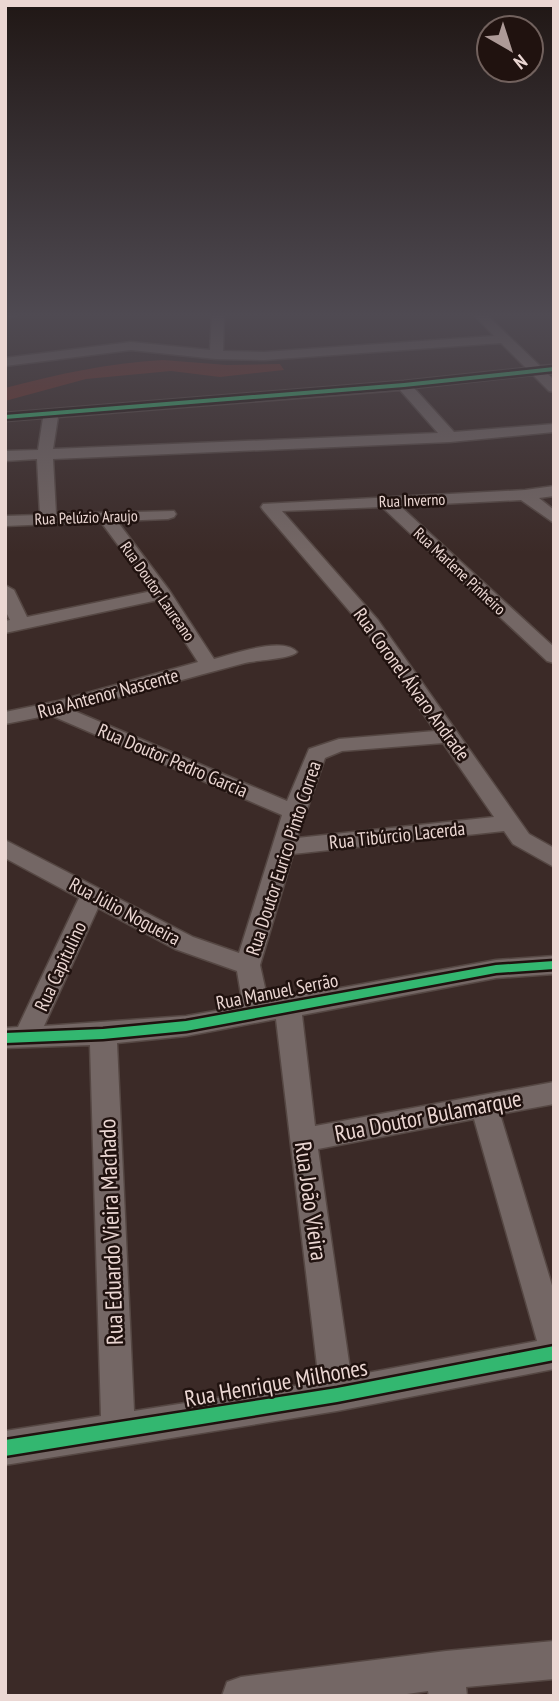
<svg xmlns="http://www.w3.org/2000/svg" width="559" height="1701" font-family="'PT Sans Narrow',sans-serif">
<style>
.green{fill:#713027}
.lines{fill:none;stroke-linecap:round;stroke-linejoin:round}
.minor-casing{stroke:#554743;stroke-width:3}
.minor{fill:#746765;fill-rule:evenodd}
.cycleway-casing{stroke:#20120f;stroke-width:5}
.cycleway{fill:#33b770;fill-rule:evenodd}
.labels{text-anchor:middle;stroke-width:5;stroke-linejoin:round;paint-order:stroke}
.far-street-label{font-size:16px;fill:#ebd7d3;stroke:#20120f}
.street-label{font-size:19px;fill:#ebd7d3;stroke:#20120f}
.near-street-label{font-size:23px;fill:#ebd7d3;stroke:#20120f}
</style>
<rect width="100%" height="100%" fill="#3b2a27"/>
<path class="green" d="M163,360L227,365L280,364L284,370L220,377L171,371L86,379L5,401V388C58,374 108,363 163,360Z"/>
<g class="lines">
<g class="minor-casing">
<path id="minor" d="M5,315H16L5,319Z
M212,315H224L223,351L264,352L494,336L474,315H487L540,366L554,365V373L548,374L554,380V392L549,391L533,375L414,388L454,432L554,424V432L450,442L53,459L56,514L174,511L176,514L174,517L168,519L117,521L169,590L214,659C233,654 283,636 297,652C291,659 257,660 245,663C187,678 130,695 72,710L287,801L309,749L339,739L435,731L364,628L263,510L261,507L263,504L525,490L554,486V496L539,498L554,510V523L521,500L400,506L554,647V663L547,661L382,507L282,511L378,620L529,834L554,848V867L513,844L504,831L293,854L260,965L268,1001L496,960L554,956V974L496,978L302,1015L315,1126L554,1082V1104L500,1114L554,1292V1369L337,1411L5,1465V1431L101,1416L90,1045L5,1048V1028L18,1027L79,898L5,858V840L193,937L239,953L282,815L50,715L5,724V712L58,701L198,662L158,600L5,633V621L10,620L5,610V585L14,590L27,617L152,591L101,522L5,526V516L40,515L37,459L5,461V451L38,450L43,418L5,421V413L404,381L526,368L501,343L264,360L216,359L131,350L5,366V358L131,342L210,350ZM400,390L438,433L53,449L58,417ZM443,743L494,817L297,838L325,758L342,751ZM98,908L175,949L237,971L243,1006L186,1016L44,1026ZM276,1019L319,1382L134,1411L117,1043L186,1036ZM474,1119L537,1341L351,1376L318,1149Z
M554,1641V1679L466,1687L467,1696H429L428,1691L393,1696H222L227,1682L241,1677L446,1651Z"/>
</g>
<use href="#minor" class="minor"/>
<g class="cycleway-casing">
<path id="cycleway" d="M554,367V371L404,387L5,419V415L404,383Z
M554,961V969L496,973L186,1031L103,1039L5,1043V1033L103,1029L186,1021L496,965Z
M554,1346V1360L337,1402L5,1456V1440L337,1388Z"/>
</g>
<use href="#cycleway" class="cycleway"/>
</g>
<linearGradient id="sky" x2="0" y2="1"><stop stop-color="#201715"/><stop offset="0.57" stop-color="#4f4a52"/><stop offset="1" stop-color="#4f4a52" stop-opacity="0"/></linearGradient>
<rect width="559" height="553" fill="url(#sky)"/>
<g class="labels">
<g class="far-street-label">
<text transform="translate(412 500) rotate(-2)" y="6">Rua Inverno</text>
<text transform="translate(86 517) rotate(-2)" y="6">Rua Pelúzio Araujo</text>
<text transform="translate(460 571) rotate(43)" y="6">Rua Marlene Pinheiro</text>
<text transform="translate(158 591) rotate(55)" y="6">Rua Doutor Laureano</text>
</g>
<g class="street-label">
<text transform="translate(412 684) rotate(54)" y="7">Rua Coronel Álvaro Andrade</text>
<text transform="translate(108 693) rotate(-15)" y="7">Rua Antenor Nascente</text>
<text transform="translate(173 760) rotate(23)" y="7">Rua Doutor Pedro Garcia</text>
<text transform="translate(397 835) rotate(-6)" y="7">Rua Tibúrcio Lacerda</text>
<text transform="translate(283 858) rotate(-72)" y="7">Rua Doutor Eurico Pinto Correa</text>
<text transform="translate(125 911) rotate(28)" y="7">Rua Júlio Nogueira</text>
<text transform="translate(60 966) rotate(-65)" y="7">Rua Capitulino</text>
<text transform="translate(277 991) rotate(-11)" y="7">Rua Manuel Serrão</text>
</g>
<g class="near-street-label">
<text transform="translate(428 1116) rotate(-11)" y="8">Rua Doutor Bulamarque</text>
<text transform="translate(311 1201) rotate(82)" y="8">Rua João Vieira</text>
<text transform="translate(111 1232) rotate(-92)" y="8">Rua Eduardo Vieira Machado</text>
<text transform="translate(276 1383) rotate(-10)" y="8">Rua Henrique Milhones</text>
</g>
</g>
<rect width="559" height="1701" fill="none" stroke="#ebd7d3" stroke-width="14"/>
<g transform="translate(510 49) rotate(141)"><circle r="33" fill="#20120f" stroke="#71615d" stroke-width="2"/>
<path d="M0-5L12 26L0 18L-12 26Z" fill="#ad9a97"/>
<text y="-10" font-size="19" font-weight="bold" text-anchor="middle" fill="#ebd7d3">N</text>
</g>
</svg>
